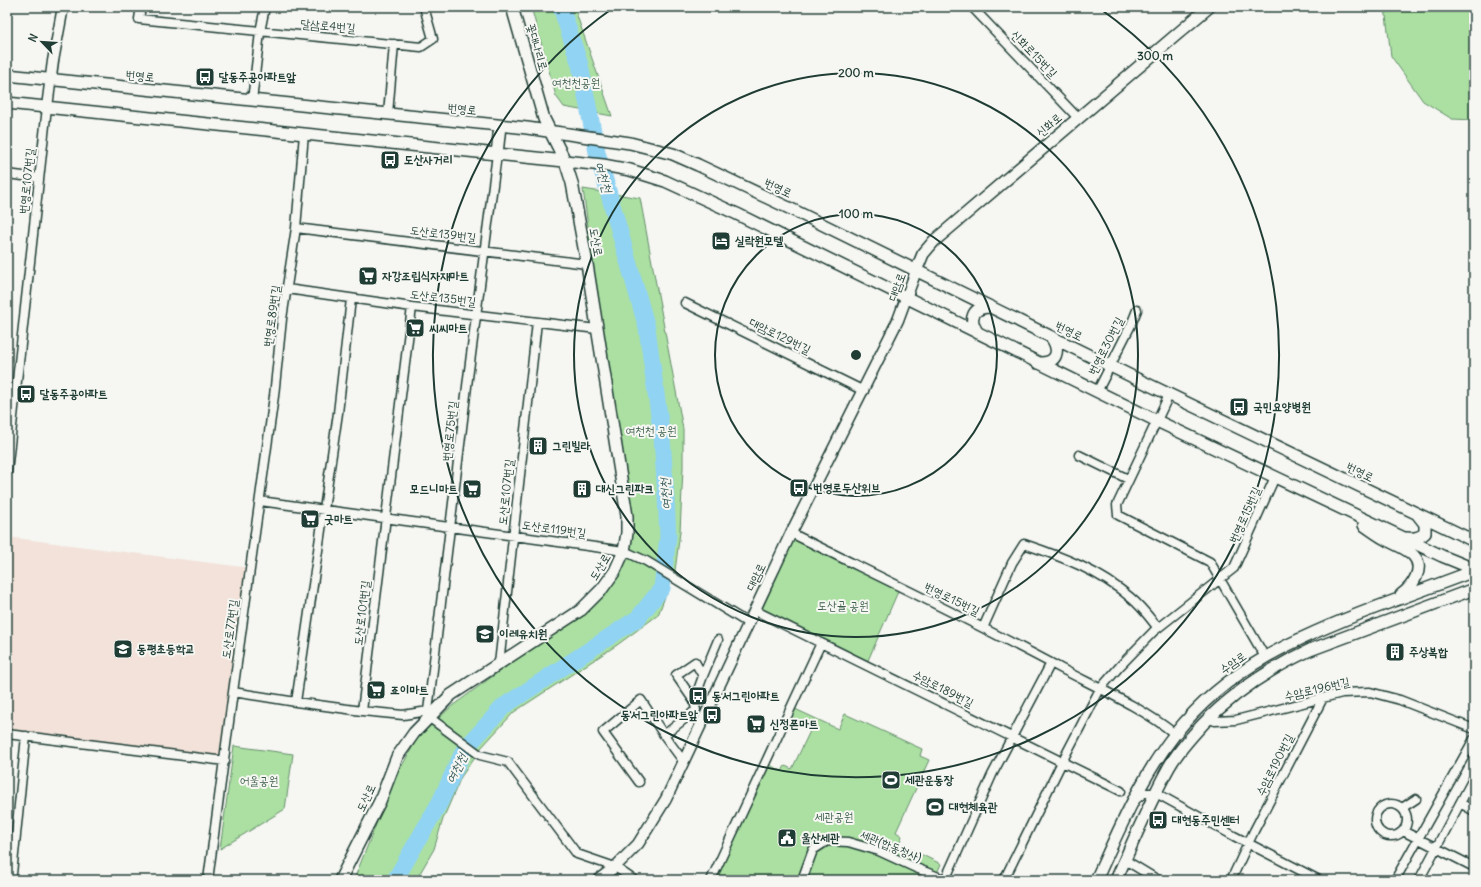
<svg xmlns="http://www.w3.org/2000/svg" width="1481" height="887" font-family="Delius,'Poor Story',sans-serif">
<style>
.built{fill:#f2e2d9}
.green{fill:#abe0a2;stroke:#658e6b}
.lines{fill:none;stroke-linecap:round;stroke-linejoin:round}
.river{stroke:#91d3f3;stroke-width:17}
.minor-casing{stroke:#1f3d34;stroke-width:11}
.tertiary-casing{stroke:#1f3d34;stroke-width:13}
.secondary-casing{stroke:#1f3d34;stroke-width:14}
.minor{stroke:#f6f6f2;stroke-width:8}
.tertiary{stroke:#f6f6f2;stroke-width:10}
.secondary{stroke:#f6f6f2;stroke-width:11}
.ring{fill:none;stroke:#1f3d34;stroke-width:2}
.labels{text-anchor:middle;stroke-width:4;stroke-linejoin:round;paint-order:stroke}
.street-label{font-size:12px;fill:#1f3d34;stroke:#f6f6f2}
.poi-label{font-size:12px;font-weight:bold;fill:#1f3d34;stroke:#f6f6f2;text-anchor:start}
.park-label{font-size:12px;fill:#3b5e4a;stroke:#f6f6f2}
.water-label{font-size:13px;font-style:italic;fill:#365b5a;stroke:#f6f6f2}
.centre{fill:#1f3d34;stroke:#f6f6f2;stroke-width:2}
.ring-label{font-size:12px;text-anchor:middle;font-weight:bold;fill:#1f3d34;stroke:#f6f6f2;stroke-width:4;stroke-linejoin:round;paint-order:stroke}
</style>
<rect width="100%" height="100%" fill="#f6f6f2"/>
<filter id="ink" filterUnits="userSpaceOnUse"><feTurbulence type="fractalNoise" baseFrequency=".025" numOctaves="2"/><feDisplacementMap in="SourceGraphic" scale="8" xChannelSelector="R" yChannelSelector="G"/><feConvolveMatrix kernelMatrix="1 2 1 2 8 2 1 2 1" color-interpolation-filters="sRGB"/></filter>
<g filter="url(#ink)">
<path class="built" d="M7,537L250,568L225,761L7,734Z"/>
<path class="green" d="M531,7H574L612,116L564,107L556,96Z
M1385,7H1474V120L1452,119L1423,101L1391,56Z
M583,189L640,198L683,429V468L680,532L675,571L658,615L617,645L514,712L481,748L461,777L443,819L434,849L416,880H352L355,877L393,782L418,737L452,706L549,635L610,587L630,539Z
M791,533L900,587L866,665L754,610Z
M793,708L838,729L845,714L922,749L920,756L929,760L896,832L902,836L899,844L941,864L934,880H714L767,764L782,771L785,766L792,769L810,731L788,720Z
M234,746L293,754L285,809L220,849Z"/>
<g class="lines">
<path class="river" d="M395,880L440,802L464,750L504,706L638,618L662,588L668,536L666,498L662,437L647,328L597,152L580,65L561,7"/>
<g class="minor-casing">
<path id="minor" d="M141,7L139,19L421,47L433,39L424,7
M972,7L1078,118
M252,101L260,32L265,7
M388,114L394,44
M7,174L39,178
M296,228L587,264
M287,289L412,307L597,329
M685,303L864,391
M1097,392L1131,325L1137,310
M1169,395L1117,505L1118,515L1210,562L1265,657
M1079,455L1128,479
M7,472L47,107
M260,501L624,551L646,561L748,623
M791,533C882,578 973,621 1062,669C1100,689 1141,707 1175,734
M754,610L1121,791
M983,628L1012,563L1024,544C1063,557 1100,571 1131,598C1141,606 1150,618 1158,628
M499,664L537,322
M233,692L296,702L362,711L403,715L428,711L430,718L480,755L508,762L577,854L615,867L634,880
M694,701L703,676
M296,702L338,413L351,299
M362,711L412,307
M428,711L468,378L497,154
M1208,718L1215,721L1236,720L1342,693L1370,692L1400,700L1474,729
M7,734L225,761
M684,762L664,735L696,710L694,701L676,675L695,662L703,676L718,640
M639,782L603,732L641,700L664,735
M1135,800L1144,793H1156L1234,836L1319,880
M1460,803L1474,811
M1375 820a16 16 0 1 1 32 0a16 16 0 1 1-32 0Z
M1402,808L1416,799
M1403,831L1474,867
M1125,860L1158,880
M7,874H12L26,736
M208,880L233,692L274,396L282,319L296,228L304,134
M711,880L821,643
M802,880L813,850L827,841L848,842L879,851L916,868L946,880
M945,880L992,775L1051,663
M1004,880L1062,762L1100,689L1120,666L1154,631L1234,568L1275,477
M1231,880L1254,831L1323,698
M1395,880L1474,739
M1419,880L1474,777"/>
</g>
<g class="tertiary-casing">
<path id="tertiary" d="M47,107L53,61L63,7
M598,880L615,867L638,844L666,799L791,533L898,320L916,271"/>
</g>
<g class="secondary-casing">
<path id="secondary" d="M7,75L527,128L630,143L673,154L698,165L789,208L1137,379L1474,541
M7,103L603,165L630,170L665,181L737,214L1157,421L1442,556L1474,569
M497,154L500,126
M916,271L923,254L934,241L1209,7
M978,333C968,319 972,307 991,307
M1038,363C1057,364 1061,351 1051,337
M1364,525C1371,530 1378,535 1385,539C1394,544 1406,548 1413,555C1426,568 1412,587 1401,595
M1407,538C1414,539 1420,538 1425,533V524L1418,515
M340,880L380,801L397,757L414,733L451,695L581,610L602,589L615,571L624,551L627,533V516L587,264L572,183L565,161L544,119L512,7
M1096,880C1119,830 1141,777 1175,734C1228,667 1300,636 1377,607C1410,595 1442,583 1474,571
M1116,880C1133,842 1149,803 1169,767C1178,751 1191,737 1203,724C1235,691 1269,669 1310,650L1474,589"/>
</g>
<use href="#minor" class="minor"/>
<use href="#tertiary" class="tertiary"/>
<use href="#secondary" class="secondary"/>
</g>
</g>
<g class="ring">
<circle cx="856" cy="355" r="141"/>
<circle cx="856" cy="355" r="282"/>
<path d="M1099 8A423 423 0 1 1 613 8"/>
</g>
<defs>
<g id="bus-square" transform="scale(1)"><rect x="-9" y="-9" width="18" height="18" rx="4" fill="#1f3d34" stroke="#f6f6f2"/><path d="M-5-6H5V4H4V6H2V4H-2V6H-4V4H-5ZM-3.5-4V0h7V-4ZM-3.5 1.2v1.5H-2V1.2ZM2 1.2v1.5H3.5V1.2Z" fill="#fff"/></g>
<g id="hotel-square" transform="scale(1)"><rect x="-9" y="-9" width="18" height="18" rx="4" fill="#1f3d34" stroke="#f6f6f2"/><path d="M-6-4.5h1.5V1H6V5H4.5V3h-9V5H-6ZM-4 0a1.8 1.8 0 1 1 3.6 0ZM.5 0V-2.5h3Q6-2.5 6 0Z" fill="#fff"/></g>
<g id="supermarket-square" transform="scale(1)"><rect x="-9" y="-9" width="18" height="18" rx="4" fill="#1f3d34" stroke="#f6f6f2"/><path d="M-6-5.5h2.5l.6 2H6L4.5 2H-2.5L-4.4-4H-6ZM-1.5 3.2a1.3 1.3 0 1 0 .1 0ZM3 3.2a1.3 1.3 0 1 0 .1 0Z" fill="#fff"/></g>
<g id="building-square" transform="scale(1)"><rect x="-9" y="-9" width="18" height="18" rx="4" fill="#1f3d34" stroke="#f6f6f2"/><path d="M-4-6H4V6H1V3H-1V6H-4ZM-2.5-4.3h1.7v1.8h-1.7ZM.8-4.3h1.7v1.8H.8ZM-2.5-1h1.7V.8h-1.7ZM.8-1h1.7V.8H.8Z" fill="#fff"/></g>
<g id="school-square" transform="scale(1)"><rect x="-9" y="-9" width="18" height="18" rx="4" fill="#1f3d34" stroke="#f6f6f2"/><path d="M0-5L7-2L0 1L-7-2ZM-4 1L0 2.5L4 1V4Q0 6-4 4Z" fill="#fff"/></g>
<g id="stadium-square" transform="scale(1)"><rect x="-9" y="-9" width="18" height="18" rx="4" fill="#1f3d34" stroke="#f6f6f2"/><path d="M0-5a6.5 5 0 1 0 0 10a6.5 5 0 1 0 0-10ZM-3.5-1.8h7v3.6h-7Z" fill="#fff"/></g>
<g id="civic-square" transform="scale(1)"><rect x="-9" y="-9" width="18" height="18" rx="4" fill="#1f3d34" stroke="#f6f6f2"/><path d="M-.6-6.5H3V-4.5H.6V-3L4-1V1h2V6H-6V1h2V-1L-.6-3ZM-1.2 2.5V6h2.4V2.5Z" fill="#fff"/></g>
</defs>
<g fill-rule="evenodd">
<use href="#bus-square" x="205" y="77"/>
<use href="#bus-square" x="390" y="160"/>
<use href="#hotel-square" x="721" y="241"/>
<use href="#supermarket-square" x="368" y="276"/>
<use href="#supermarket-square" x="415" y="328"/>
<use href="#bus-square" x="26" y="394"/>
<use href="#bus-square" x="1239" y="407"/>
<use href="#building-square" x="538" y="446"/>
<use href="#bus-square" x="799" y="488"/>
<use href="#supermarket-square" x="472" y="489"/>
<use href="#building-square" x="582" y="489"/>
<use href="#supermarket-square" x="310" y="519"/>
<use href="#school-square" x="485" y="634"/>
<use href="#school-square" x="123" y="649"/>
<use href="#building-square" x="1395" y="652"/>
<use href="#supermarket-square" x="376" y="690"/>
<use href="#bus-square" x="698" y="696"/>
<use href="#bus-square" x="712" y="715"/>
<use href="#supermarket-square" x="756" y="724"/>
<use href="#stadium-square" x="891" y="780"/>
<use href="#stadium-square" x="935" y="807"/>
<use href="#bus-square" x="1158" y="820"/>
<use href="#civic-square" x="787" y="838"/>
</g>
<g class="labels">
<g class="street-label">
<text transform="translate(328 26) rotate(5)" y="4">달삼로4번길</text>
<text transform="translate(537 47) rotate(74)" y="4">꽃대나리로</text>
<text transform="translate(1034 54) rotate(46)" y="4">신화로15번길</text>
<text transform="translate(140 76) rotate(6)" y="4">번영로</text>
<text transform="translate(462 109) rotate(6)" y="4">번영로</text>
<text transform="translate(1049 125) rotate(-40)" y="4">신화로</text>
<text transform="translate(27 181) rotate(-84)" y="4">번영로107번길</text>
<text transform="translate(778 188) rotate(25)" y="4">번영로</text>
<text transform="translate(443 234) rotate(7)" y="4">도산로139번길</text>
<text transform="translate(596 242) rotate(80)" y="4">도산로</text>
<text transform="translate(897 287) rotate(-70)" y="4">대암로</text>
<text transform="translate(443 298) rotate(7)" y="4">도산로135번길</text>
<text transform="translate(272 316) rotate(-82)" y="4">번영로89번길</text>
<text transform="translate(1069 331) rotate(26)" y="4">번영로</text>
<text transform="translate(780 336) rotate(26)" y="4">대암로129번길</text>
<text transform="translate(1106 346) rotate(-63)" y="4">번영로30번길</text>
<text transform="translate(450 431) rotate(-84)" y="4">번영로75번길</text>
<text transform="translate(1360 472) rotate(26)" y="4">번영로</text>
<text transform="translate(506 492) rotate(-84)" y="4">도산로107번길</text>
<text transform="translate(1245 515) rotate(-66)" y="4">번영로15번길</text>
<text transform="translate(554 529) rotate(8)" y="4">도산로119번길</text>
<text transform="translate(600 567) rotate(-59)" y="4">도산로</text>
<text transform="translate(756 577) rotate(-64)" y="4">대암로</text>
<text transform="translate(952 599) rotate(26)" y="4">번영로15번길</text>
<text transform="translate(362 613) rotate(-83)" y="4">도산로101번길</text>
<text transform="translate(230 629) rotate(-82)" y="4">도산로77번길</text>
<text transform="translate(1233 663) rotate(-35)" y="4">수암로</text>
<text transform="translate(943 689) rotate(27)" y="4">수암로189번길</text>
<text transform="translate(1317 689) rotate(-13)" y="4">수암로196번길</text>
<text transform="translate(1275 765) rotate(-63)" y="4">수암로190번길</text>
<text transform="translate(366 798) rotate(-65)" y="4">도산로</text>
<text transform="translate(891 846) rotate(22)" y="4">세관(합동청사)</text>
</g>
<g class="poi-label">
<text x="219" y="81">달동주공아파트앞</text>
<text x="404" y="164">도산사거리</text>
<text x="735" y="245">실락원모텔</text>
<text x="382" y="280">자강조립식자재마트</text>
<text x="429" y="332">씨씨마트</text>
<text x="40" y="398">달동주공아파트</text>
<text x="1253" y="411">국민요양병원</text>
<text x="552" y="450">그린빌라</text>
<text x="813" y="492">번영로두산위브</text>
<text x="458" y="493" text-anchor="end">모드니마트</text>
<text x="596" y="493">대신그린파크</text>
<text x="324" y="523">굿마트</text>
<text x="499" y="638">이레유치원</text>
<text x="137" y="653">동평초등학교</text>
<text x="1409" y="656">주상복합</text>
<text x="390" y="694">죠이마트</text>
<text x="712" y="700">동서그린아파트</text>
<text x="698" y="719" text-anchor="end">동서그린아파트앞</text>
<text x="770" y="728">신정폰마트</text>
<text x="905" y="784">세관운동장</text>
<text x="949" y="811">대현체육관</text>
<text x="1172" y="824">대현동주민센터</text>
<text x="801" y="842">울산세관</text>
</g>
<g class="park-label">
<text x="576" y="87">여천천공원</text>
<text x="651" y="435">여천천 공원</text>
<text x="843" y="610">도산골 공원</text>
<text x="259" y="785">어울공원</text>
<text x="834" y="821">세관공원</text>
</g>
<g class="water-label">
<text transform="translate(604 177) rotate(74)" y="5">여천천</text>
<text transform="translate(665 494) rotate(-93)" y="5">여천천</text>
<text transform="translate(456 768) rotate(-64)" y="5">여천천</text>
</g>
</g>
<circle cx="856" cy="355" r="6" class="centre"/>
<g class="ring-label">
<text x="1155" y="60">300 m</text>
<text x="856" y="77">200 m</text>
<text x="856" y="218">100 m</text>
</g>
<rect width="1481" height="887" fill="none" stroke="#f6f6f2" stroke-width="24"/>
<rect x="12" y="12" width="1457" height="863" fill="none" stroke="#1f3d34" stroke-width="1.5" filter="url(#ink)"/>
<g transform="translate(42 42) rotate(295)" stroke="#f6f6f2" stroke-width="3" paint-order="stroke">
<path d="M0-3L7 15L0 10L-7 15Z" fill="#1f3d34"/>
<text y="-6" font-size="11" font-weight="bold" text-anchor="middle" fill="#1f3d34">N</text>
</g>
</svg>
